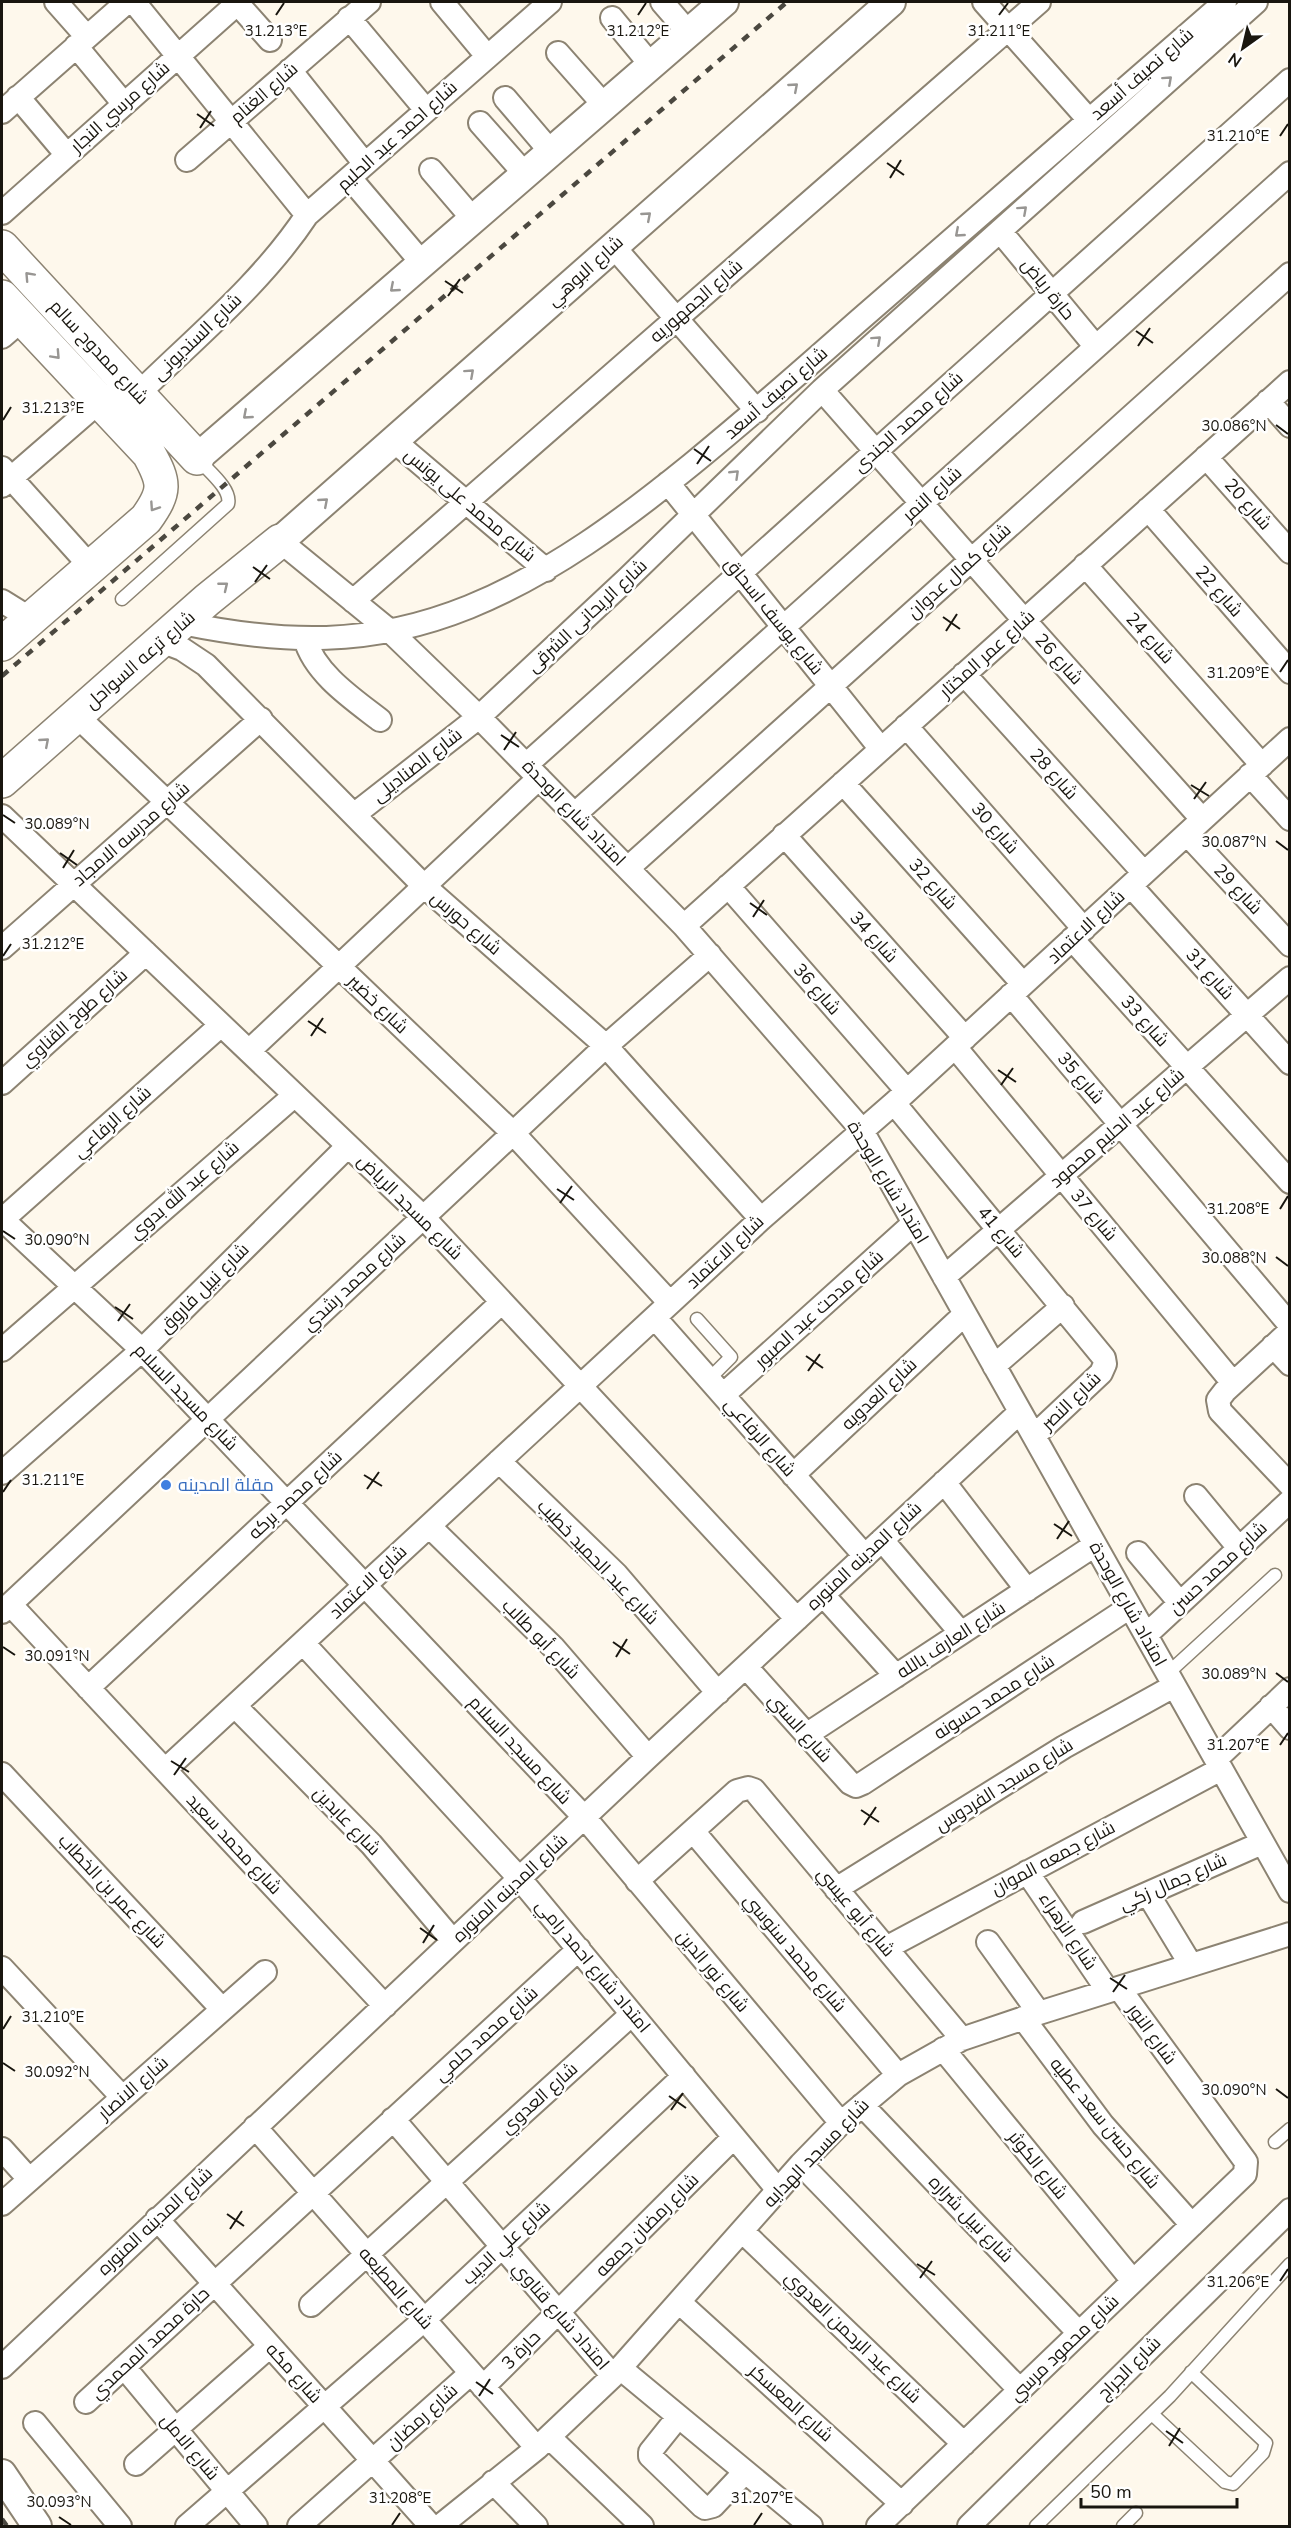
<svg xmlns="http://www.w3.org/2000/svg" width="1291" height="2528" font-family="'Nunito Sans',Cairo,sans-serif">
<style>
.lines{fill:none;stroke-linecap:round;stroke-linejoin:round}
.service-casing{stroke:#8c8372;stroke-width:15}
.minor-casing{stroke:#8c8372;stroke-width:26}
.tertiary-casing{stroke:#8c8372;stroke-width:32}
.secondary-casing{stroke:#8c8372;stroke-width:36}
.service{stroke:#fff;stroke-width:12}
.minor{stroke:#fff;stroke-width:22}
.tertiary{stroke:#fff;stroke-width:28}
.secondary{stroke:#fff;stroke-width:33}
.rail{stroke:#4b4840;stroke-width:4.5;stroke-dasharray:8 8;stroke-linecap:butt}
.oneway{stroke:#989693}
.ticks{fill:none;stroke:#19160f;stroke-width:2}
.shop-dot{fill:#3f7fe0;stroke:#fff;stroke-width:2}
.labels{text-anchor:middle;stroke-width:5;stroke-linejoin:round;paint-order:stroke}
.street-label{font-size:18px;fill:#19160f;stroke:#fff}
.shop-label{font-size:18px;fill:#366cbe;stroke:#fff;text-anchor:start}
.ticks-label{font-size:15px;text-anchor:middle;fill:#19160f;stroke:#fff;stroke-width:5;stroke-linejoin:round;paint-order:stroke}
</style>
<rect width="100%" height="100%" fill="#fef8ec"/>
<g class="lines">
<g class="service-casing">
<path id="service" d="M122,599L228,504C232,489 207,470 198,459
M697,1319L731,1357L709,1379
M1167,1674L1275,1575
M1275,2142L1290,2129
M1152,2414L1225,2482L1233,2484L1236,2481L1263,2453L1266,2443L1191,2372
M1036,2526L1170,2396L1290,2264
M1123,2526L1136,2513"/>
</g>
<g class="minor-casing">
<path id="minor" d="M56,2L87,37
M134,2L307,215
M236,2L270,40
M442,2L487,56
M662,2L688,32
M984,2L1089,120
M349,18L426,110
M612,18L651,65
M76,46L124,104
M558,53L604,105
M290,70L365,164
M18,97L67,155
M505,98L551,152
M2,112L127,2
M480,123L525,174
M187,160L369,2
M431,170L473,219
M350,178L423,264
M2,213L239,2
M1000,231L1096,347
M613,246L757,411
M2,337L23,319
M822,390L1024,620L1202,819
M138,394C196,337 262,283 307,215L550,2
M1268,401L1290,426
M394,441L546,570
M1206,457L1290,552
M2,468L91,567
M668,483L881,749
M2,486L100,401
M1148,509L1290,672
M280,541L390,631L479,717L684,926L861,1129L1290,1891
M1085,565L1262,765
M2,601L31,619
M353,601L1039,2
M182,623C284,644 370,647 469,607C552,573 623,520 692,464C748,418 802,371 856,323C979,216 1102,109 1225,2
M305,639C315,674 353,699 380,720
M161,641L182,649L206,665L424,886L606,1046L761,1219
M964,674L1144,873
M76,715L513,1133L670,1303
M906,726L1084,929
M526,765L1290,80
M1250,775L1290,819
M843,783L1023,984
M355,814L479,717L628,578L822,390L1256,2
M575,814L1290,173
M2,816L423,1217L797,1619
M1187,834L1290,945
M784,835L965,1038
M628,868L1290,274
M728,886L907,1091
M1131,886L1290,1063
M684,926L1290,382
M1072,939L1290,1182
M2,948L261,719
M1011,995L1290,1325
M955,1047L1233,1383
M249,1051L539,778
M2,1083L146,953
M894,1103L1104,1358L1105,1364L1101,1373L1034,1436
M2,1219L142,1350L585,1818L841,2123
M2,1220L221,1025
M944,1277L1290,978
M655,1318L865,1556
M1290,1331L1225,1391L1218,1400L1220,1411L1290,1485
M1273,1346L1290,1364
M2,1350L295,1095
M994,1366L1063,1306
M723,1395L914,1223
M499,1461L616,1574L718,1693
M2,1473L142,1350L348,1146
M793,1475L965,1314
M944,1482L1027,1590
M1196,1496L1239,1548
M429,1526L553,1647L648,1757
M882,1540L961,1633
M1138,1553L1180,1603
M823,1595L896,1676
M10,1604L385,2006
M2,1612L606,1046L710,955
M1146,1635L1290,1501
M303,1643L520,1879L778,2190
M746,1667L850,1783L856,1786L863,1783L1130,1607
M88,1688L502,1302
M235,1706L371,1844L453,1941
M1271,1706L1290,1728
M806,1735L1095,1545
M1216,1759L1290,1689
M165,1770L761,1219L894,1103L1290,739
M2,1774L222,2009
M693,1831L898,2075
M1027,1872L1108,1991
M637,1881L737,1791L748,1788L754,1790L962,2039
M836,1889L1064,1747L1174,1686
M1148,1894L1191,1965
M1083,1922L1262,1843
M988,1942L1039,2013
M886,1948L1221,1769
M2,1968L122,2097
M1023,2018L1103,2125L1192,2225
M943,2049L1133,2281
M862,2105L1079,2333
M393,2119L613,2376
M255,2127L537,2448
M2,2149L29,2179
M801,2164L1020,2390
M2,2204L265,1972
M157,2219L431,2526
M742,2231L964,2444
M679,2302L902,2504
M311,2305L632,2014
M2,2367L648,1757L1020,1412
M124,2367L256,2526
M620,2368L811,2526
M483,2387L734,2137
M86,2402L579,1949
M678,2417L650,2452V2456L702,2506L705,2508L713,2506L745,2472
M35,2423L120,2526
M549,2437L642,2526
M136,2464L270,2346
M493,2482L536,2526
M187,2526L424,2320L684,2076
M299,2526L471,2373
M440,2526L537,2448L613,2376L801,2164L841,2123L898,2075L962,2039L1039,2013L1290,1934
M878,2526L1245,2174L1246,2162L1119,1988
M969,2526L1290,2210"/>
</g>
<g class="tertiary-casing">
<path id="tertiary" d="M197,458L724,2
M280,541L891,2
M2,2474L37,2526"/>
</g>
<g class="secondary-casing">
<path id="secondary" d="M2,247L197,458
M2,297L149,454C165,483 166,491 146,519L2,644
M2,781L207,600L280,541"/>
</g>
<use href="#service" class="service"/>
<use href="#minor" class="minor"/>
<use href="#tertiary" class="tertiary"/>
<use href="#secondary" class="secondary"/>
<path class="rail" d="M2,676L787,2
M2,2519L7,2526"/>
</g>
<defs><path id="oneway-chevron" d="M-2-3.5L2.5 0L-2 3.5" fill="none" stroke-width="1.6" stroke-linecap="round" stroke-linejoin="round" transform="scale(1.5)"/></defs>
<g class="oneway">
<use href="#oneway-chevron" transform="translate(1168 80) rotate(-42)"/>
<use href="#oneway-chevron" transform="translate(794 87) rotate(-41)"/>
<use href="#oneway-chevron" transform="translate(1023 210) rotate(-42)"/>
<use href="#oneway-chevron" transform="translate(647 216) rotate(-41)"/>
<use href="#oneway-chevron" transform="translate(959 233) rotate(139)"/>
<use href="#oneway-chevron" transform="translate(29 276) rotate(-133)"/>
<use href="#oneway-chevron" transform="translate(394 288) rotate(139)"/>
<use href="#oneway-chevron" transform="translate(877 340) rotate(-42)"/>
<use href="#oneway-chevron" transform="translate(56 355) rotate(47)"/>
<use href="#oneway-chevron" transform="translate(470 373) rotate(-42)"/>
<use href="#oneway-chevron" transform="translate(247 415) rotate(139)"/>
<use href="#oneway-chevron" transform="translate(735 474) rotate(-44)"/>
<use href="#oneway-chevron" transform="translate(324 502) rotate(-41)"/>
<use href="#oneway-chevron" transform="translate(154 507) rotate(124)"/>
<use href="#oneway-chevron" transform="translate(224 586) rotate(-39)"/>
<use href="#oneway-chevron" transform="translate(45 742) rotate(-41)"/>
</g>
<path class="ticks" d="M276,15L284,3M638,15L646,3M999,15L1008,3M197,114L214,126M200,128L211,111M1280,136L1288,124M887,163L904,175M890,178L901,160M445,281L463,293M448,296L460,279M1136,331L1153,343M1138,346L1150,328M3,420L11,407M1276,425L1288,434M694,449L711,461M697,464L709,446M253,567L270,579M255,582L267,565M943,617L960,629M946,631L957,614M1280,672L1288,660M501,735L519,747M504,750L516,732M1191,785L1209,796M1194,799L1206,782M3,815L15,823M1276,841L1288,850M60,853L77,865M63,868L74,850M750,903L767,915M753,917L764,900M3,956L11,944M308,1021L326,1033M311,1036L323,1018M998,1070L1016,1082M1001,1085L1013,1068M557,1189L574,1200M560,1203L572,1186M1280,1209L1288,1196M3,1231L15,1239M1276,1257L1288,1266M115,1307L133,1319M118,1321L130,1304M806,1356L823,1368M808,1371L820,1354M364,1475L382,1486M367,1489L379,1472M3,1492L11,1480M1054,1524L1072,1536M1057,1539L1069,1521M613,1642L630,1654M3,1647L15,1655M616,1657L627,1639M1276,1673L1288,1682M1280,1745L1288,1733M171,1761L189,1772M174,1775L186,1758M861,1810L879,1822M864,1825L876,1807M420,1928L437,1940M423,1943L434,1925M1110,1978L1127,1989M1113,1992L1125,1975M3,2029L11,2016M3,2063L15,2071M1276,2089L1288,2098M669,2096L686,2108M671,2110L683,2093M227,2214L244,2226M230,2229L242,2211M917,2264L935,2275M920,2278L932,2261M1280,2281L1288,2269M476,2382L493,2394M479,2396L490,2379M1166,2431L1183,2443M1169,2446L1180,2428M59,2517L71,2525M392,2525L400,2513M754,2525L762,2513"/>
<circle class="shop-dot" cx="166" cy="1485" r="6"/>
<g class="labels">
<g class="street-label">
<text transform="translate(1142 74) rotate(-41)" y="6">شارع نصيف أسعد</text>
<text transform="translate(264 93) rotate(-41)" y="6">شارع الغنام</text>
<text transform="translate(120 107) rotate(-42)" y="6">شارع مرسي النجار</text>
<text transform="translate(397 136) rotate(-42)" y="6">شارع احمد عبد الحليم</text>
<text transform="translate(585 271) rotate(-42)" y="6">شارع البوهي</text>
<text transform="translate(1048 289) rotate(51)" y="6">حارة رياض</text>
<text transform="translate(696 301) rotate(-41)" y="6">شارع الجمهوريه</text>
<text transform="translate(197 337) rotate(-44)" y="6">شارع السنديونى</text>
<text transform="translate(99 352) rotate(47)" y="6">شارع ممدوح سالم</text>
<text transform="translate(776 393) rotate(-41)" y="6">شارع نصيف أسعد</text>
<text transform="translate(908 422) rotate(-42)" y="6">شارع محمد الجندى</text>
<text transform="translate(932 494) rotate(-42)" y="6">شارع النمر</text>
<text transform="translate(1248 504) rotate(49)" y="6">شارع 20</text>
<text transform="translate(470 505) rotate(40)" y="6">شارع محمد على يونس</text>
<text transform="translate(959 571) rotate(-42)" y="6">شارع كمال عدوان</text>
<text transform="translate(1219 591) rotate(49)" y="6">شارع 22</text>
<text transform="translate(587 616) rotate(-43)" y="6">شارع الريحانى الشرقى</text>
<text transform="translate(774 616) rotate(51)" y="6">شارع يوسف اسحاق</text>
<text transform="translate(1150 638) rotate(48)" y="6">شارع 24</text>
<text transform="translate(987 654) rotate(-42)" y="6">شارع عمر المختار</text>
<text transform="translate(1059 659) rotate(48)" y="6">شارع 26</text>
<text transform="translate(140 660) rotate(-41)" y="6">شارع ترعه السواحل</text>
<text transform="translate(417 765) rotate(-38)" y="6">شارع الصناديلى</text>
<text transform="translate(1054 774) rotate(48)" y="6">شارع 28</text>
<text transform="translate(574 813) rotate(46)" y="6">امتداد شارع الوحدة</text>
<text transform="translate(995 828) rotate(49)" y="6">شارع 30</text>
<text transform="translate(131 834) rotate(-41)" y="6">شارع مدرسه الامجاد</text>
<text transform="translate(933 884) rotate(48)" y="6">شارع 32</text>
<text transform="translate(1238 889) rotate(47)" y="6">شارع 29</text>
<text transform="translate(466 923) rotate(41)" y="6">شارع حورس</text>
<text transform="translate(1086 927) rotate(-43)" y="6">شارع الاعتماد</text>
<text transform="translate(874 937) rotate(48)" y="6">شارع 34</text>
<text transform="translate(1210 974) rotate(48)" y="6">شارع 31</text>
<text transform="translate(817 989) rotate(49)" y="6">شارع 36</text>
<text transform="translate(378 1004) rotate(44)" y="6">شارع خضير</text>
<text transform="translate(74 1018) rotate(-42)" y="6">شارع طوخ القناوي</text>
<text transform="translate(1145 1021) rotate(48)" y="6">شارع 33</text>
<text transform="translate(1081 1078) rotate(50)" y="6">شارع 35</text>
<text transform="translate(112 1122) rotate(-42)" y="6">شارع الرفاعي</text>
<text transform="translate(1117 1128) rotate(-41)" y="6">شارع عبد الحليم محمود</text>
<text transform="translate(888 1182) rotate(59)" y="6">امتداد شارع الوحدة</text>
<text transform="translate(184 1190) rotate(-41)" y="6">شارع عبد الله بدوي</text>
<text transform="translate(410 1207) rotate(45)" y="6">شارع مسجد الرياض</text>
<text transform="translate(1094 1215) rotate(50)" y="6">شارع 37</text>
<text transform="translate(1001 1232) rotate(50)" y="6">شارع 41</text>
<text transform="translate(725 1252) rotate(-43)" y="6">شارع الاعتماد</text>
<text transform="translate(354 1282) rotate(-43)" y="6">شارع محمد رشدي</text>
<text transform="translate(204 1288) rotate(-45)" y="6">شارع نبيل فاروق</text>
<text transform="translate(819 1309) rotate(-42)" y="6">شارع مدحت عبد الصبور</text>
<text transform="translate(879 1394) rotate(-43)" y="6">شارع العدويه</text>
<text transform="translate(186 1397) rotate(46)" y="6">شارع مسجد السلام</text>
<text transform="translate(1071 1401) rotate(-44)" y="6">شارع النصر</text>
<text transform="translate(760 1437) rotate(49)" y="6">شارع الرفاعي</text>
<text transform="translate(295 1495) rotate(-43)" y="6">شارع محمد بركه</text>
<text transform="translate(864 1556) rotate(-43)" y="6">شارع المدينه المنوره</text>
<text transform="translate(598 1562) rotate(46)" y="6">شارع عبد الحميد خطيب</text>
<text transform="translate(1218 1568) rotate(-43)" y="6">شارع محمد حسن</text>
<text transform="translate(368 1582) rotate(-43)" y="6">شارع الاعتماد</text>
<text transform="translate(1128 1604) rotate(61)" y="6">امتداد شارع الوحدة</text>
<text transform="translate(541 1639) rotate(46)" y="6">شارع أبو طالب</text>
<text transform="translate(951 1640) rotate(-33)" y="6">شارع العارف بالله</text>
<text transform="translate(994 1697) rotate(-33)" y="6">شارع محمد حسونه</text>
<text transform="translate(800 1728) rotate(48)" y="6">شارع السني</text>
<text transform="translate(520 1750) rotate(47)" y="6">شارع مسجد السلام</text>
<text transform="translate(1004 1785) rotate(-32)" y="6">شارع مسجد الفردوس</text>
<text transform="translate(347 1821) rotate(46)" y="6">شارع عابدين</text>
<text transform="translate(234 1844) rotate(47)" y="6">شارع محمد سعيد</text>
<text transform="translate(1053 1858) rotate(-28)" y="6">شارع جمعه الموان</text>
<text transform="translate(1173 1882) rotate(-24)" y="6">شارع جمال زكي</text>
<text transform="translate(510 1888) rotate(-43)" y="6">شارع المدينه المنوره</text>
<text transform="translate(112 1891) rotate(47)" y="6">شارع عمر بن الخطاب</text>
<text transform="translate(856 1912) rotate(50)" y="6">شارع أبو عيسي</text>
<text transform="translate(1068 1931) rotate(56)" y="6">شارع الزهراء</text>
<text transform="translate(795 1953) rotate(50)" y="6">شارع محمد سنوسي</text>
<text transform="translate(593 1966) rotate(50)" y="6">امتداد شارع احمد رامي</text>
<text transform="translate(713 1971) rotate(50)" y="6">شارع نور الدين</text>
<text transform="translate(486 2034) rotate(-42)" y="6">شارع محمد حلمي</text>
<text transform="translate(1152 2034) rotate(54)" y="6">شارع النور</text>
<text transform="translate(133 2088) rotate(-41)" y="6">شارع الانصار</text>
<text transform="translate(539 2098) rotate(-42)" y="6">شارع العدوي</text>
<text transform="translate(1105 2123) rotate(51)" y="6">شارع حسن سعد عطيه</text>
<text transform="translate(816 2153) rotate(-46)" y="6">شارع مسجد الهدايه</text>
<text transform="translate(1038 2165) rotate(51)" y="6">شارع الكوثر</text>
<text transform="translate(971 2219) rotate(46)" y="6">شارع نبيل شراره</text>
<text transform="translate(155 2221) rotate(-43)" y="6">شارع المدينه المنوره</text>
<text transform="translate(647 2225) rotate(-45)" y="6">شارع رمضان جمعه</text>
<text transform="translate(506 2243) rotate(-43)" y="6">شارع علي الديب</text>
<text transform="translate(396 2288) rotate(49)" y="6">شارع المطبعه</text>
<text transform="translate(561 2316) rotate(49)" y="6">امتداد شارع قناوي</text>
<text transform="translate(853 2337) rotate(44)" y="6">شارع عبد الرحمن العدوي</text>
<text transform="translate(150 2343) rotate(-43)" y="6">حارة محمد المحمدي</text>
<text transform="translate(1064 2348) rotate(-44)" y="6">شارع محمود مرسي</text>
<text transform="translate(521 2350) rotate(-45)" y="6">حارة 3</text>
<text transform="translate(1129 2368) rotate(-45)" y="6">شارع الجراج</text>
<text transform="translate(294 2373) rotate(48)" y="6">شارع مكه</text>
<text transform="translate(791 2403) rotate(42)" y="6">شارع المعسكر</text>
<text transform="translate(422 2417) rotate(-42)" y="6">شارع رمضان</text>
<text transform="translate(190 2447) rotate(50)" y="6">شارع الامل</text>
</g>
<g class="shop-label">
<text x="178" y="1491">مقلة المدينه</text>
</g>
</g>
<g class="ticks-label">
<text x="276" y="36">31.213°E</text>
<text x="638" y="36">31.212°E</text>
<text x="999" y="36">31.211°E</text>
<text x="1238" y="141">31.210°E</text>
<text x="53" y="413">31.213°E</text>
<text x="1234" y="431">30.086°N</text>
<text x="1238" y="678">31.209°E</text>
<text x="57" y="829">30.089°N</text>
<text x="1234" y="847">30.087°N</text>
<text x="53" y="949">31.212°E</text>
<text x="1238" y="1214">31.208°E</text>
<text x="57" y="1245">30.090°N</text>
<text x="1234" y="1263">30.088°N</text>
<text x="53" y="1485">31.211°E</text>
<text x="57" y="1661">30.091°N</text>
<text x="1234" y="1679">30.089°N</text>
<text x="1238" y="1750">31.207°E</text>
<text x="53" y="2022">31.210°E</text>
<text x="57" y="2077">30.092°N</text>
<text x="1234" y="2095">30.090°N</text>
<text x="1238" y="2287">31.206°E</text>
<text x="400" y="2503">31.208°E</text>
<text x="762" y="2503">31.207°E</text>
<text x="59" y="2507">30.093°N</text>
</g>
<rect width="1291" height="2528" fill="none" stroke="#19160f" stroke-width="6"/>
<g transform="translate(1243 48) rotate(214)" stroke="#ffffff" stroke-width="4.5" paint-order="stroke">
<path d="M0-4.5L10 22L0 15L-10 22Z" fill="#19160f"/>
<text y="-9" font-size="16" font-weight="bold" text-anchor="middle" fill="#19160f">N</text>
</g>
<path d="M1081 2498v9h156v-9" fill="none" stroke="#19160f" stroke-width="3"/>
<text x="1090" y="2498" font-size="18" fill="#19160f" stroke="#ffffff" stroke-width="4.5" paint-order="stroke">50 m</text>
</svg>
